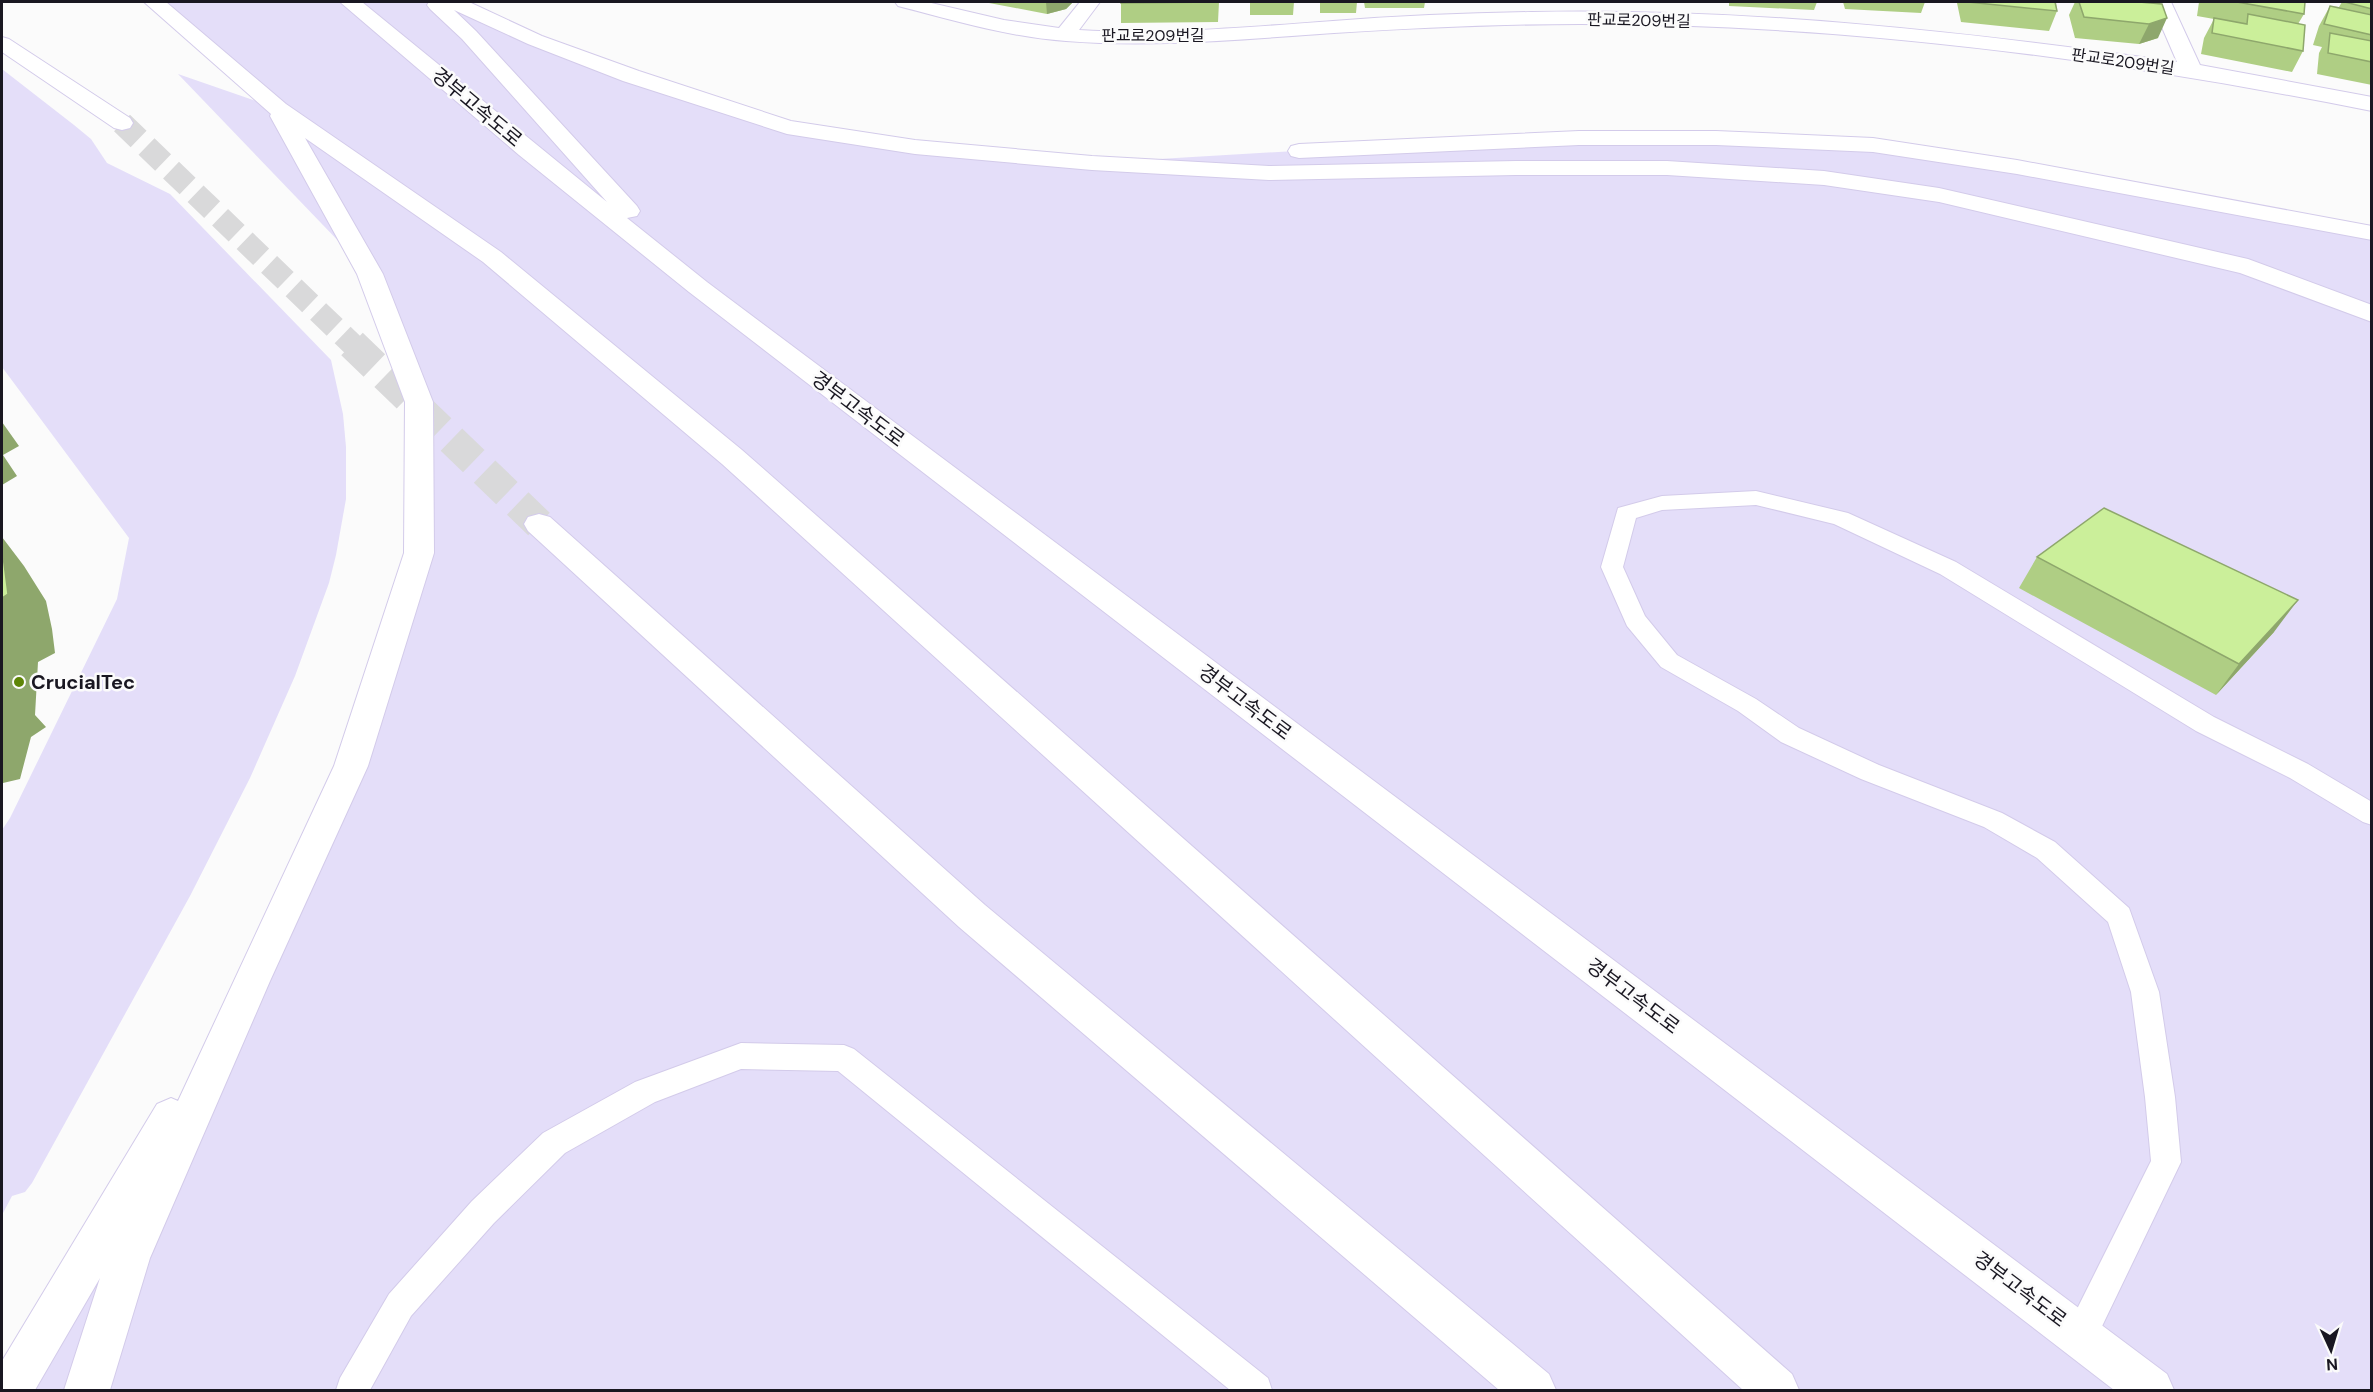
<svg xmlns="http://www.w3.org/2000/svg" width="2373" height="1392" font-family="'DM Sans','Noto Sans KR',sans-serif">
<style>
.green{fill:#e4def9}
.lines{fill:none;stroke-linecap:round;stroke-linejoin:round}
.motorway-tunnel-far1{stroke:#d9d9da;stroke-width:23;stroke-dasharray:23 11;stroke-linecap:butt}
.motorway-tunnel{stroke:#d9d9da;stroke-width:31;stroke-dasharray:31 15;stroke-linecap:butt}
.service-casing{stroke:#d3cbea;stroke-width:2}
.minor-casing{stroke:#d3cbea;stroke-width:2}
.motorway-casing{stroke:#d3cbea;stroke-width:2}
.service{fill:#fff;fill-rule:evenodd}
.minor{fill:#fff;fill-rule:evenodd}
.motorway{fill:#fff;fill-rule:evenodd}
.wall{fill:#afce84}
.shaded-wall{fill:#8ea76c}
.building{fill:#cbef9a;stroke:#8ea76c;stroke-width:1.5}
.poi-dot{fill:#5e8507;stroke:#fbfbfb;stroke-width:2}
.labels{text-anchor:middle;stroke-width:5;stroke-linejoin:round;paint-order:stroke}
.far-street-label{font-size:16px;fill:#191721;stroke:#fbfbfb}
.street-label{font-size:20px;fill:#191721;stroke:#fbfbfb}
.poi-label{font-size:20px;font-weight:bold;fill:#191721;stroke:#fbfbfb;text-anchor:start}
</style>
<rect width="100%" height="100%" fill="#fbfbfb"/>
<path class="green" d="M160,2H454L535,40L787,127L1092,163L1379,146L1579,138L1873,145L2371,233V1390H7L251,981L419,553V402L370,274L178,74L276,108Z
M2,69L74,125L91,139L107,163L170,194L331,360L343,414L346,447V499L336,555L329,583L295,676L250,778L190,896L32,1183L25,1192L12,1196L2,1215V830L10,818L117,599L129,538L2,367Z"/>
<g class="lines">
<path class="motorway-tunnel-far1" d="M122,123L353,345"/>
<path class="motorway-tunnel" d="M352,344L539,524"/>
<g class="service-casing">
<path id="service" d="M1756,491L1848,513L1956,562L2214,717L2308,764L2372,802V825L2363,822L2290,778L2196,731L1940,574L1834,524L1756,505L1662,510L1636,518L1623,567L1645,616L1677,655L1756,699L1799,728L1879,765L2002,813L2055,842L2129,908L2159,992L2175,1097L2181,1162L2092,1347L2080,1351L2068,1347L2064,1335L2151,1161L2145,1097L2131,992L2108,922L2037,858L1984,827L1861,779L1781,742L1738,711L1661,667L1627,626L1601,567L1618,508L1662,496Z
M741,1043L844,1045L854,1049L1268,1378L1272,1390H1230L838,1071L741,1069L655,1102L565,1153L494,1223L411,1316L370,1390H336L340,1378L389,1294L472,1201L543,1133L635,1082Z"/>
</g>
<g class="minor-casing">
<path id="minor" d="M895,2H927L1004,20L1059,28L1080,2H1100L1079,30C1164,35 1249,27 1333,21C1399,16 1466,13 1532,12C1748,8 1963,31 2177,62L2151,2H2171L2200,65L2372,97V111C2111,59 1846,24 1580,24C1498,24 1415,28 1334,33C1245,39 1155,48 1066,41C1008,37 953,20 898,6Z"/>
</g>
<g class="motorway-casing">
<path id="motorway" d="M144,2H166L286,104L501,252L742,450L1792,1374L1799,1390H1743L722,464L483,262L305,138L383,274L433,402L434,553L368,766L270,981L150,1258L110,1390H64L100,1278L35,1390H2V1361L157,1104L171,1098L178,1101L334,766L404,553L405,402L357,274L270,116L271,114Z
M340,2H362L607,202L462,39L430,9L427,5L429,2H469L542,36L639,71L791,121L915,140L1092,156L1269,166L1516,161H1667L1824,171L1939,188L2248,259L2372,305V322L2240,273L1939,202L1824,185L1667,175H1516L1269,180L1092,170L915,154L787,134L623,81L528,44L454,10L476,31L637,206L640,211L637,216L627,218L707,282L2167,1374L2174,1390H2114L689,292L519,155Z
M2,37L9,39L130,118L133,123L130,128L122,130L114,128L2,52Z
M1579,131H1716L1873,138L2017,160L2372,226V240L2017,174L1873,152L1716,145H1579L1299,158L1291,156L1288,151L1291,146L1299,144Z
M539,514L550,517L985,905L1549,1374L1556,1390H1499L959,927L528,531L524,524L528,517Z"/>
</g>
<use href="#service" class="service"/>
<use href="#minor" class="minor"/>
<use href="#motorway" class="motorway"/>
</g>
<path class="wall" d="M989,2H1073L1066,9L1047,14L989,3Z
M1121,2H1219L1218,22L1121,23Z
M1250,2H1294L1293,15H1250Z
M1305,2H1357L1356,13H1320V3H1305Z
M1364,2H1425L1424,8H1365Z
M1514,2H1597V3H1514Z
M1729,2H1817L1814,10L1729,6Z
M1843,2H1925L1921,13L1845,9Z
M1958,2H2056L2057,11L2049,31L1961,22L1957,3Z
M2075,2H2159L2158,3V38L2139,44L2075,38L2069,15Z
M2199,2H2305L2304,14L2298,24L2303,51L2292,72L2201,54L2204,38L2214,19L2197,16Z
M2342,2H2372V85L2317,74L2319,53L2322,47L2313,45L2319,26L2330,6L2339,7Z
M2037,557L2274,632L2216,695L2019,588Z"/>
<path class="shaded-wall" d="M1046,2H1073L1066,9L1047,14Z
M2167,18L2158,38L2139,44L2149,24Z
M2,422L19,446L3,455L17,476L2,485Z
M2,537L24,566L46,601L52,629L55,653L38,662L35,715L46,727L31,737L20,779L3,783L2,785Z
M2298,600L2274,632L2216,695L2239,664Z"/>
<path class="building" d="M1121,2H1219L1121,3Z
M1968,2H2055L2057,11Z
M2079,2H2139L2162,4L2167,18L2149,24L2084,17Z
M2237,2H2305L2304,14Z
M2345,2H2372V9Z
M2330,6L2372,15V35L2324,24Z
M2248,14L2305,25L2303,51L2212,33L2214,18L2247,24Z
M2330,33L2372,41V62L2328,53Z
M2104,508L2298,600L2239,664L2037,557Z
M2,549L5,571L8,594L2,598Z"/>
<circle class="poi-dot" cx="19" cy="682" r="6"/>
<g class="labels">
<g class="far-street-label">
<text transform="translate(1639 20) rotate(1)" y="6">판교로209번길</text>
<text x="1153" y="41">판교로209번길</text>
<text transform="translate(2123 61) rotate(8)" y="6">판교로209번길</text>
</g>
<g class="street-label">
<text transform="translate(477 107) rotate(40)" y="7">경부고속도로</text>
<text transform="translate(858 409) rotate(37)" y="7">경부고속도로</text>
<text transform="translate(1245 702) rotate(37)" y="7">경부고속도로</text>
<text transform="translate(1633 996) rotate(37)" y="7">경부고속도로</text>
<text transform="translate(2020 1289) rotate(37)" y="7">경부고속도로</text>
</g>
<g class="poi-label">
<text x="31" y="689">CrucialTec</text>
</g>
</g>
<rect width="2373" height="1392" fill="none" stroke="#191721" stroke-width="6"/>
<g transform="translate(2331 1350) rotate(176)" stroke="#fbfbfb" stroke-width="4.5" paint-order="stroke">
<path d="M0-4.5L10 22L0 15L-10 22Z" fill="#191721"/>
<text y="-9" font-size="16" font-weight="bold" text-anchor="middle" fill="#191721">N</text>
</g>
</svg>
